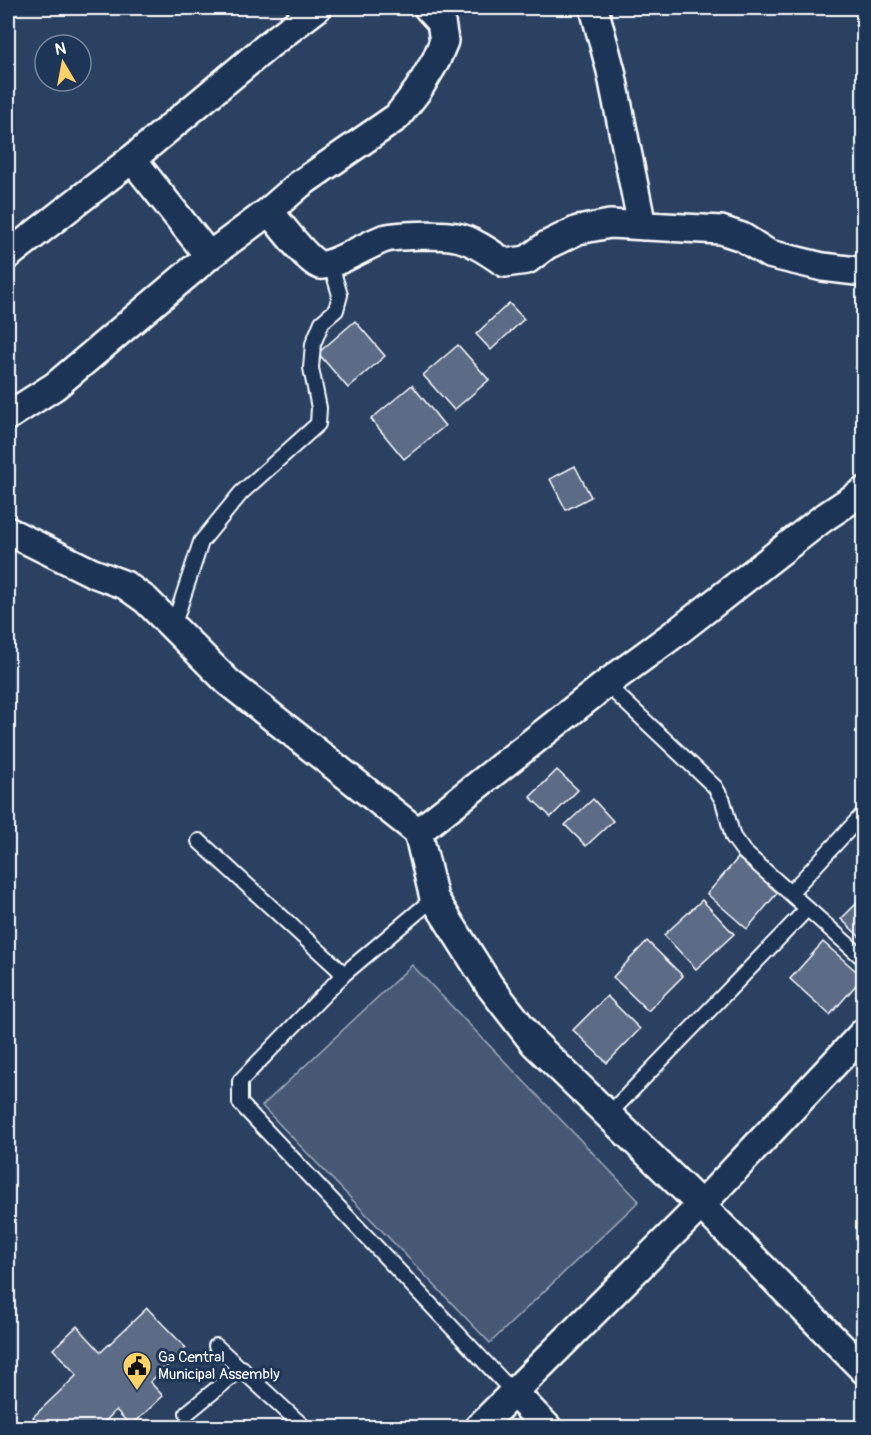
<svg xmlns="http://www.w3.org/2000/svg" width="871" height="1435" font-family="Pangolin,sans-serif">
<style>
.green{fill:#465975;stroke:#a2acba;stroke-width:1.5}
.building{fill:#5b6c86;stroke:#fff;stroke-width:1.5}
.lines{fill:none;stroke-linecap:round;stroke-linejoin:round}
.lane-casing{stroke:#fff;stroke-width:18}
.street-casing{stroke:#fff;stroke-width:32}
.lane{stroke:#1d3557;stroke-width:14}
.street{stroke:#1d3557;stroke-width:27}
.labels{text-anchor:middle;stroke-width:6;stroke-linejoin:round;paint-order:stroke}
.poi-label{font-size:15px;fill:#fff;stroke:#1d3557;text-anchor:start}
</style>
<rect width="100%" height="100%" fill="#2a4161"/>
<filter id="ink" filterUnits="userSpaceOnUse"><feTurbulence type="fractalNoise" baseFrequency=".0167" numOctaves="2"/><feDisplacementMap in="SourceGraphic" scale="12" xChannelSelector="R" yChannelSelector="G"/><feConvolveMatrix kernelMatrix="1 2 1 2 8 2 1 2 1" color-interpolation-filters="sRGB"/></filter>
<g filter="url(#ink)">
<path class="green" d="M412,965L639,1201L490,1343L262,1106Z"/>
<path class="building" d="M509,303L524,319L491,350L476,334Z
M355,321L385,356L348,388L318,353Z
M458,345L489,380L454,410L423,375Z
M864,362V378L856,368Z
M412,385L445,426L404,459L371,419Z
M575,466L591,497L566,510L550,479Z
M557,770L578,790L551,817L530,797Z
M593,799L613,821L586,846L565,825Z
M738,858L778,892L747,929L707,894Z
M864,896V941L841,919Z
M702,900L734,934L696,969L664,935Z
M647,941L683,976L648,1011L613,977Z
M823,942L863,977L830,1015L790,979Z
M607,996L640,1029L607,1063L573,1030Z
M147,1308L186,1348L150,1382L163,1396L131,1426L116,1410L99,1428H42L33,1417L77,1375L53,1349L77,1326L101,1352Z"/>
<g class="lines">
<g class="lane-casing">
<path id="lane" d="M173,627L201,542L241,493L318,424L319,408L311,368L313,344L322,322L336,310L340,295L331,265
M606,684L715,787L723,801L733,837L744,852L864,959
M199,841L344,974
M790,893L864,813
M434,898L344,974L240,1081V1103L513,1392
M608,1115L807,909
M216,1346L305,1428
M187,1413L242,1368"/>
</g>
<g class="street-casing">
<path id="street" d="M594,8L611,71L642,226
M132,159L209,256
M269,211C280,224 306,260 320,265C330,268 369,244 383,239C395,235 442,234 456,237C471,239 492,254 505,263L527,260L547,245L578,230L610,224L721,230L742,237L769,254L823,267L864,272
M8,255L132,159L270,44L317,8
M8,416L55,386L209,256L269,211L300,184L397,117L418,90L436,60L444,41L441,22L428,8
M8,531L93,573L125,585L146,600L228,682L418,832L434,898L489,985L534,1043L701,1205L864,1370
M418,832L606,684L677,632L822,519L864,491
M513,1392L548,1428
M478,1428L701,1205L864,1032"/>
</g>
<use href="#lane" class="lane"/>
<use href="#street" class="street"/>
</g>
</g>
<defs>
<g id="civic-pin" transform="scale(1.5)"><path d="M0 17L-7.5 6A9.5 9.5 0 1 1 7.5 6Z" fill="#ffd166" stroke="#1d3557"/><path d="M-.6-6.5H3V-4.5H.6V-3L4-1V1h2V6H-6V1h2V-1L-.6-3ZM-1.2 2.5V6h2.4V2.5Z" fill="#111"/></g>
</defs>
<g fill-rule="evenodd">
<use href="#civic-pin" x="137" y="1366"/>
</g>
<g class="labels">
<g class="poi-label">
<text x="158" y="1362">Ga Central<tspan x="158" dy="17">Municipal Assembly</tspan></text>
</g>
</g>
<rect width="871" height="1435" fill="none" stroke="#1d3557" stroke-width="30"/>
<rect x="15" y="15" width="841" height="1405" fill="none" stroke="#fff" stroke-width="2" filter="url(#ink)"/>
<g transform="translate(63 63) rotate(350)"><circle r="28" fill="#1d3557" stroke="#77869a" stroke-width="1.5"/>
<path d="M0-4.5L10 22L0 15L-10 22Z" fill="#ffd166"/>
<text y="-9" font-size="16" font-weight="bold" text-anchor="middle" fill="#ffffff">N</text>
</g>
</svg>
